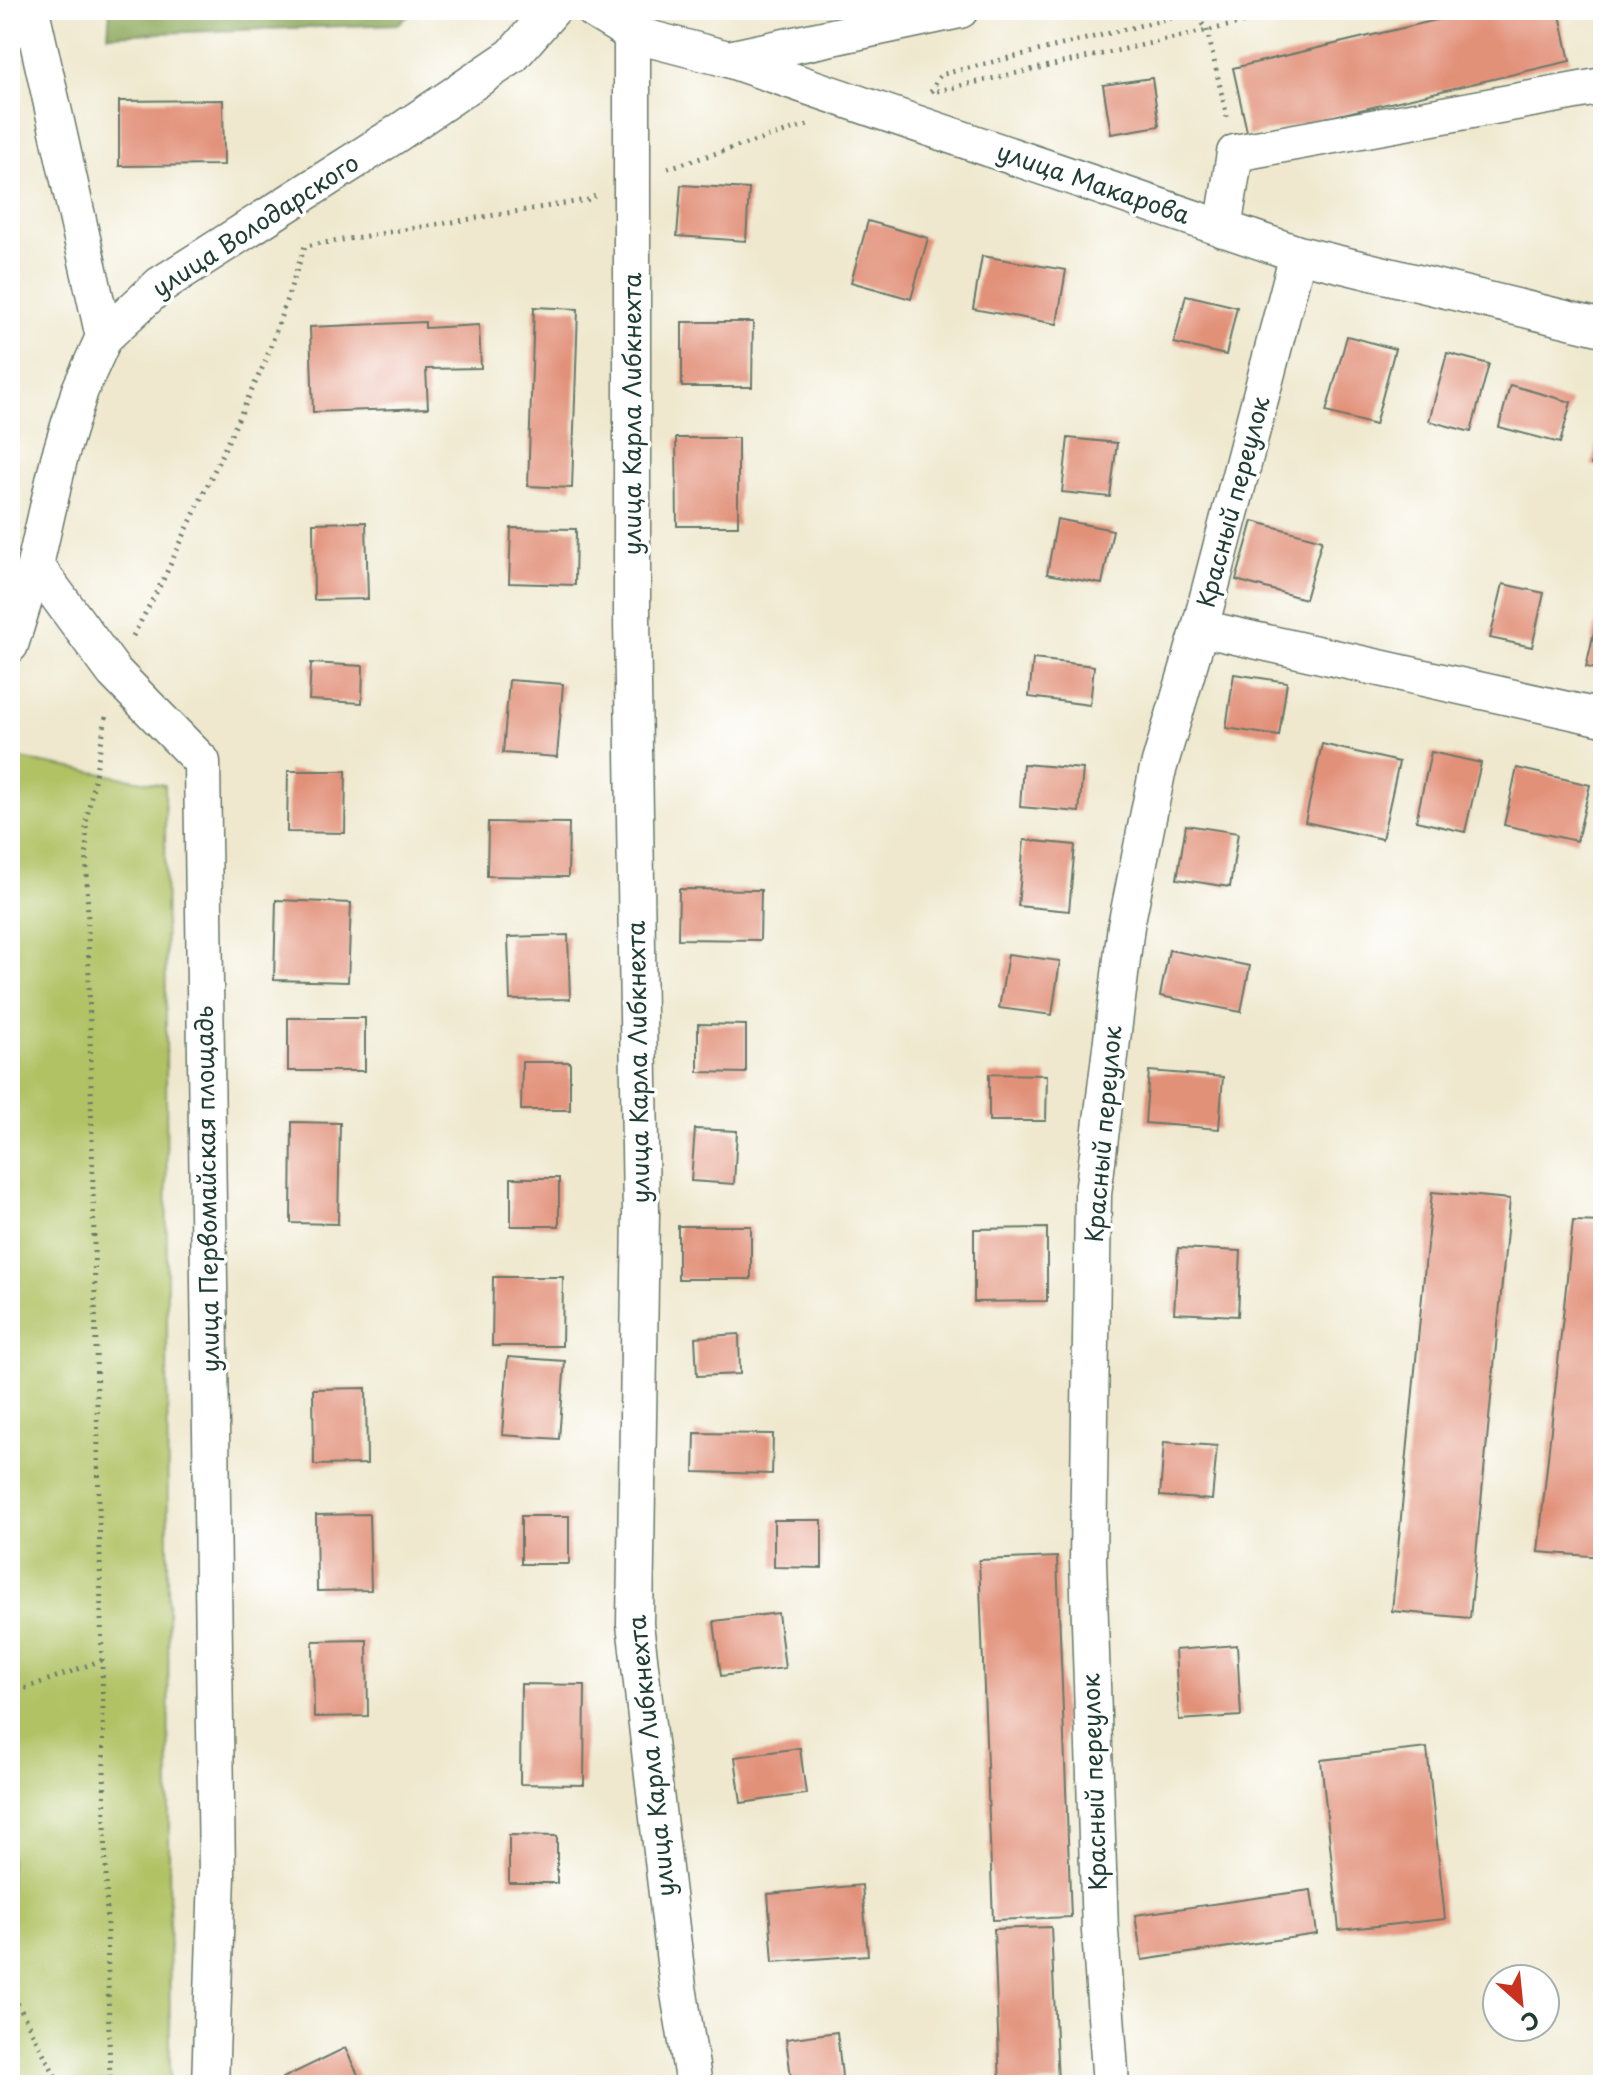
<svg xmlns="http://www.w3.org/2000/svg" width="1613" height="2095" font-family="'Playpen Sans',sans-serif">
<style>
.green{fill:#b1c265;stroke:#68804c;stroke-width:2}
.forest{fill:#8ca85a;stroke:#567247;stroke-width:2}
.building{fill:#e29179}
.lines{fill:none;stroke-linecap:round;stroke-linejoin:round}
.minor-casing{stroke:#68796a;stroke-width:39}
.path{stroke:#68796a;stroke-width:5;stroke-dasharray:2 6;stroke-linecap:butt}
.minor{stroke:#fff;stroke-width:36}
.labels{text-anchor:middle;stroke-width:7;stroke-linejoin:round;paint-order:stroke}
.street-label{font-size:24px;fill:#1f3d34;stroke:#fff}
</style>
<rect width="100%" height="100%" fill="#fff"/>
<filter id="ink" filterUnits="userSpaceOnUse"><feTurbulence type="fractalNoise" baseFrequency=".0125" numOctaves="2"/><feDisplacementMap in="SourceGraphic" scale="16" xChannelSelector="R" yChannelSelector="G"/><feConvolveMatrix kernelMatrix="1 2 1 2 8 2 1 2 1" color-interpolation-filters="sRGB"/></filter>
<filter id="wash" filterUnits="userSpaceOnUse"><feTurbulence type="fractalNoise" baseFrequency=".006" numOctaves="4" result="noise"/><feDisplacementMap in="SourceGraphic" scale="32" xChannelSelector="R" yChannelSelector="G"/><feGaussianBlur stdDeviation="1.8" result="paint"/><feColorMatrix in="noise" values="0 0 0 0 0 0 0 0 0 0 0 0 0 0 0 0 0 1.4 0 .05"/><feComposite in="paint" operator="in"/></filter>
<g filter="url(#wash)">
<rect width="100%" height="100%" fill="#efe8ce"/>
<path class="green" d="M10,757L165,785L170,2085H10Z"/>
<path class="forest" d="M110,10H416L398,24L108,35Z"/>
<g id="blocks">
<path class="building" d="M1479,10H1559L1570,61L1248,136L1233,68Z
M1152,78L1159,126L1111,134L1103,85Z
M223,100L224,165L119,166V101Z
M681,185L749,189L746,241L677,236Z
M868,221L928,238L911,299L851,282Z
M982,256L1066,270L1057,324L973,309Z
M1186,295L1237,307L1226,355L1174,343Z
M534,307L578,309L572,488L528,486Z
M425,322V328L479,325L481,368L426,369L428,408L313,412L310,327Z
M682,322H753L752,387H682Z
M1347,336L1395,349L1375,425L1326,412Z
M1447,353L1489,364L1471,432L1429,421Z
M1510,385L1571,402L1560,443L1499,427Z
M1602,424H1603V469L1591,465Z
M676,438H738V526H677Z
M1068,438L1117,443L1110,497L1062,492Z
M1057,519L1113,530L1102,584L1047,574Z
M1253,521L1322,540L1305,599L1236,580Z
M366,522L368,599L314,600L313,523Z
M511,528L576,529L575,585L509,583Z
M1503,584L1544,593L1532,647L1490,638Z
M1599,610L1603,611V670L1586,667Z
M1033,659L1094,666L1090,705L1029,697Z
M311,663L363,666L362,703L309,700Z
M1234,674L1287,682L1279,736L1226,728Z
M509,680L563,684L557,757L503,753Z
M1322,744L1399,762L1382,839L1305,822Z
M1431,752L1481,763L1465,832L1416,821Z
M1023,764L1083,769L1079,812L1020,807Z
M1517,768L1590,785L1577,841L1504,825Z
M288,771H346L345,833L287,832Z
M488,822L569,823L568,877L487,876Z
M1186,825L1238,833L1230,887L1177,879Z
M1024,840L1075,845L1069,911L1018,906Z
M679,889L761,890L760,940L678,939Z
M276,900L351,903L348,982L274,980Z
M568,935L570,999L510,1000L508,937Z
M1169,950L1250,966L1241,1012L1160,996Z
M1008,954L1060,961L1052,1015L999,1008Z
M288,1018H365V1071H288Z
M698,1024L746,1025V1073L698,1072Z
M522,1062H570V1110H521Z
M1149,1071L1223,1077L1219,1129L1145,1123Z
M989,1074L1047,1075L1046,1121H989Z
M292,1122L340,1123L338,1224L291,1223Z
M695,1129L737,1131L734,1184L691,1181Z
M511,1178H559V1226H511Z
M1432,1192L1510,1199L1470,1618L1392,1611Z
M1573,1221L1603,1222V1557L1538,1552Z
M678,1226H751V1279H678Z
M1047,1228V1301L974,1302V1229Z
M1178,1248L1241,1251L1238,1316L1174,1313Z
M493,1277H563L562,1346H492Z
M739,1334L740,1374L697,1376L695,1337Z
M508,1357L565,1361L559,1439L502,1435Z
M366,1388L367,1464L314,1465L313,1389Z
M695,1433L773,1434L772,1474L694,1472Z
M1164,1442L1217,1446L1212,1500L1160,1496Z
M369,1514L371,1590L317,1591L316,1515Z
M521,1516H569V1564H521Z
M774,1520H822V1568L774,1567Z
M1057,1557L1071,1917L993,1920L979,1560Z
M778,1613L785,1668L721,1676L714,1621Z
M367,1640L368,1716L314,1717L313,1641Z
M1237,1645L1241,1716L1179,1720L1175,1650Z
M521,1684L585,1685L584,1785L520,1784Z
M800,1748L806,1794L741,1803L735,1757Z
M1427,1748L1445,1919L1339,1930L1321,1760Z
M509,1835L557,1836V1883H509Z
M862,1885L868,1955L773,1962L768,1894Z
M1311,1890L1317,1934L1142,1960L1135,1915Z
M1051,1927L1058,2083L1000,2085L994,1929Z
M837,2032L843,2085H792L786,2039Z
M345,2048L363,2085H286L283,2078Z"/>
</g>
</g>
<g filter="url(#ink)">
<use href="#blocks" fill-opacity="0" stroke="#68796a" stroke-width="2"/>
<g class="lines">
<g class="minor-casing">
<path id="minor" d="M31,10L104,337
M593,10L632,34L728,59L1298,254L1603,328
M632,34V618L641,1213L635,1624L678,1987L694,2085
M728,59L960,10
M1223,229L1235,153L1603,86
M35,565L114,672L202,762L217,1875L210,2085
M1200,628L1603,718
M10,645L35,565L59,459L80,390L104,337L160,285L395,135L512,56L552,10
M1111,2085L1100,1931L1088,1561L1093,1194L1126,926L1157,773L1200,628L1298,254"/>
</g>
<path class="path" d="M1192,11L1207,30L1227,117
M937,91L1299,10
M931,92L940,75L1203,10
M668,168L808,125
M133,636L164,578L266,360L305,246L587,200L595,196
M106,717L86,823L110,2085
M10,1694L102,1660
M10,1989L60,2085
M10,2072L18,2085"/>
<use href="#minor" class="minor"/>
</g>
</g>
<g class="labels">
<g class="street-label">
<text transform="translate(1093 184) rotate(19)" y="8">улица Макарова</text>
<text transform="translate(256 226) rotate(-33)" y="8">улица Володарского</text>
<text transform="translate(633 414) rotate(-90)" y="8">улица Карла Либкнехта</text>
<text transform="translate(1234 502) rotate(-75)" y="8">Красный переулок</text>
<text transform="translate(639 1062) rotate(-91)" y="8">улица Карла Либкнехта</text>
<text transform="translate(1104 1134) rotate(-85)" y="8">Красный переулок</text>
<text transform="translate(208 1189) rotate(-91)" y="8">улица Первомайская площадь</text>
<text transform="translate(652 1756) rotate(-96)" y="8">улица Карла Либкнехта</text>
<text transform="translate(1095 1782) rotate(-92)" y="8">Красный переулок</text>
</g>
</g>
<rect width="1613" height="2095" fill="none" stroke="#fff" stroke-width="40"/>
<g transform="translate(1521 2003) rotate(153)"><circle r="38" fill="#ffffff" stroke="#a5b1ae" stroke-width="2"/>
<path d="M0-6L14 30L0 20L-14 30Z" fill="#c8321e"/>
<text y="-12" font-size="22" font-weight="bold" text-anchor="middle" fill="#1f3d34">С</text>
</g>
</svg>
